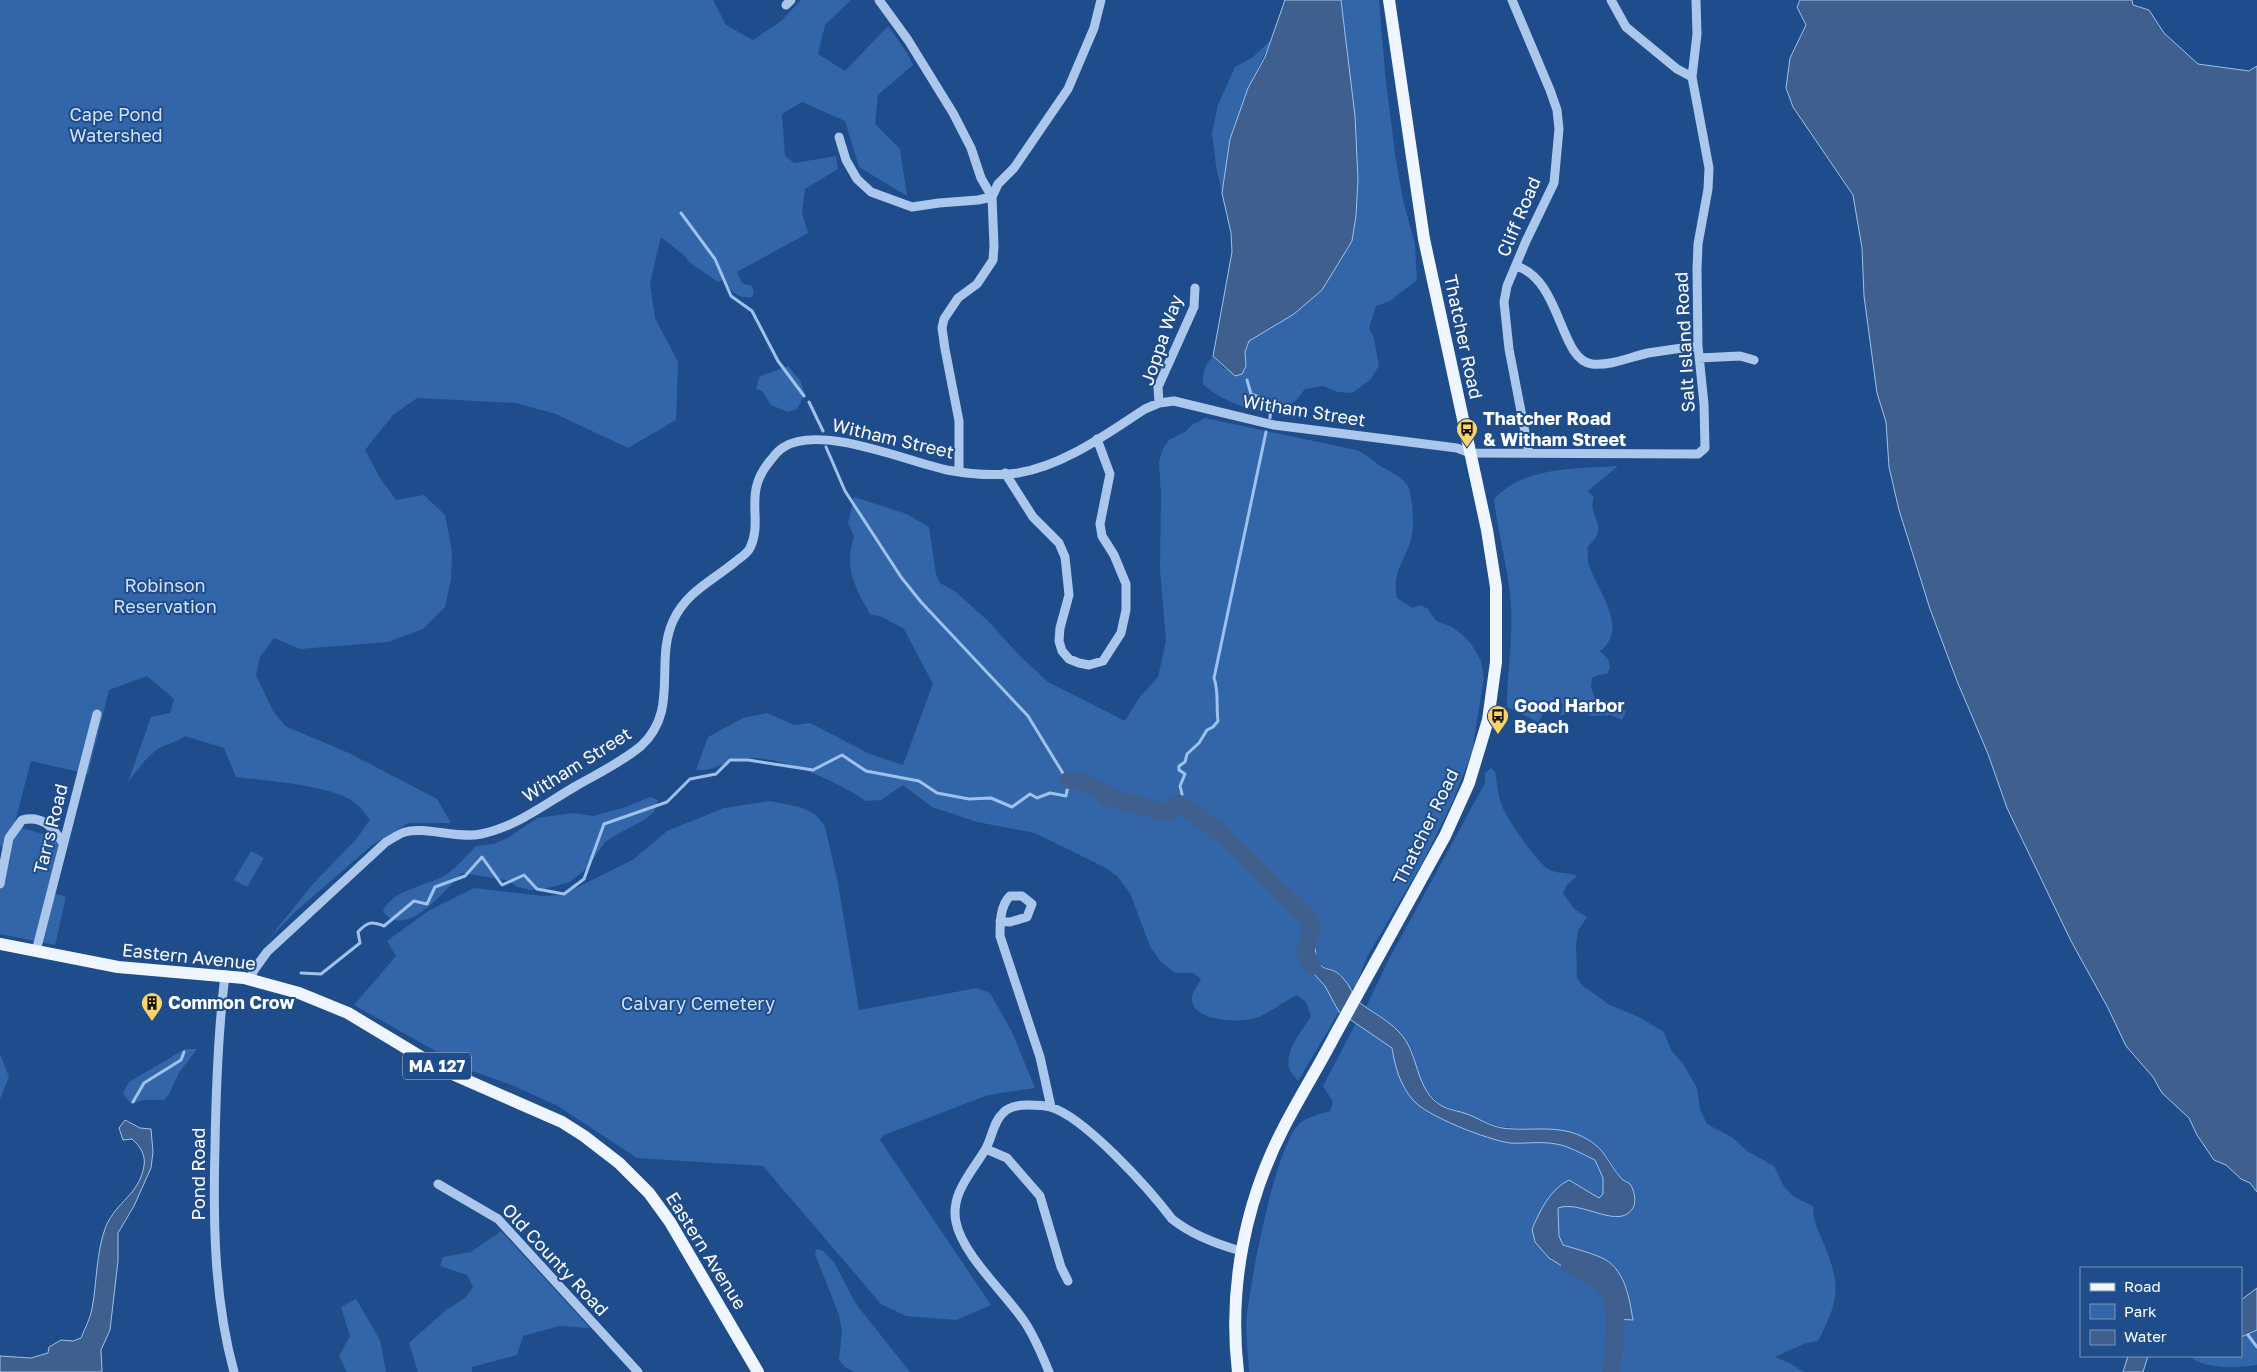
<svg xmlns="http://www.w3.org/2000/svg" width="2257" height="1372" font-family="'Golos Text',sans-serif">
<style>
.green{fill:#3266a9}
.water{fill:#3f608e;stroke:#9ec2ed}
.lines{fill:none;stroke-linecap:round;stroke-linejoin:round}
.stream{stroke:#9ec2ed;stroke-width:3}
.river{stroke:#3f608e;stroke-width:18}
.minor{stroke:#abc7ec;stroke-width:9}
.major{stroke:#f0f6ff;stroke-width:12}
.labels{text-anchor:middle;stroke-width:4;stroke-linejoin:round;paint-order:stroke}
.shield{fill:#1f4c8b;stroke:#bcc9dc;stroke-width:1}
.shield-label{font-size:16px;font-weight:bold;fill:#fff}
.park-label{font-size:18px;fill:#d0e2f9;stroke:#1f4c8b}
.street-label{font-size:18px;fill:#fff;stroke:#1f4c8b}
.poi-label{font-size:18px;font-weight:bold;fill:#fff;stroke:#1f4c8b;text-anchor:start}
</style>
<rect width="100%" height="100%" fill="#1f4c8b"/>
<path class="green" d="M0,0H713L726,25L753,40L781,21L801,0H851L825,25L818,54L845,71L888,26L907,53L913,65L878,95L875,124L900,149L907,196L859,167L845,121L802,102L782,114L785,156L794,163L836,156L838,169L805,189L802,213L808,233L737,272L742,283L752,286L754,292L752,297C738,299 729,292 725,279L718,282L689,262L686,257L661,237L650,283L655,318L678,362L676,420L628,448L556,414L516,403L417,398L393,415L365,450L380,478L396,500L424,495L445,515L452,551L451,580L445,607L423,629L388,642L300,649L274,638L260,657L256,675L273,711L285,726L349,753L437,799L451,823H408L371,846L295,912L266,942L313,884L357,838L370,820C365,814 360,806 354,802C330,785 266,781 236,777L224,748L185,736C176,743 163,744 154,752C144,760 136,772 128,782L151,717L170,713L174,699L147,676L109,690L88,774L31,761L14,826L69,841L55,894L66,897L55,945L0,934V869L5,848L0,846Z
M1341,0H1379L1385,73L1395,154L1403,200L1415,245L1417,280L1390,301L1376,306L1369,328L1374,338L1379,366L1370,380L1352,393L1338,392L1323,386L1305,389C1301,394 1295,403 1289,406C1263,418 1223,403 1203,384C1203,372 1204,366 1213,356L1225,369L1246,366L1245,352L1249,341L1267,329L1352,241L1356,216L1358,179L1355,116Z
M1272,39L1248,88L1230,138L1222,193L1216,166L1212,133L1218,105L1235,67L1253,57Z
M788,366L800,380L805,394L797,409L788,412L771,405L762,391L756,389L759,377Z
M1205,418L1356,450C1366,454 1371,459 1379,465C1388,471 1400,475 1407,485C1413,495 1414,524 1412,535C1407,559 1391,571 1397,598L1412,608L1421,605L1428,609L1436,621L1452,627L1464,636L1472,645L1481,661L1484,678L1472,752L1453,801L1424,860L1367,957L1357,983L1351,990C1347,984 1344,977 1339,973C1331,968 1324,968 1317,961H1302L1325,986L1339,1012L1298,1081C1296,1078 1290,1072 1289,1068C1285,1049 1303,1030 1311,1016L1306,1002L1297,995C1283,1001 1271,1013 1256,1018C1240,1023 1194,1022 1192,1000C1191,991 1198,987 1201,979L1193,973H1175L1160,961L1150,946L1130,893L1117,876L1104,867L1035,833L977,822L932,807L903,785L881,800L866,801C839,782 781,756 748,758C727,759 714,772 696,770L708,737L743,718L767,713L794,725L810,723L870,754L903,765L933,684L904,629L882,617L870,614C854,586 844,568 854,536L848,523L854,497L907,514L929,527L936,574L940,583L956,592L988,621L1020,656L1048,682L1125,721L1139,698L1158,677L1166,641L1160,570L1161,494L1159,463L1162,450L1169,440L1185,432L1192,425Z
M1618,466L1588,491L1594,497C1586,519 1612,524 1588,546C1588,551 1587,557 1588,562C1595,588 1631,628 1600,651L1608,659L1610,668L1607,674L1598,675L1592,678L1591,687L1595,699L1607,701L1626,711L1622,720L1611,715L1591,716L1577,709L1560,716L1563,706L1561,701H1551L1538,722L1507,707C1507,673 1513,640 1511,606C1509,570 1498,535 1494,499C1524,466 1577,469 1618,466Z
M1491,768L1495,772C1497,782 1498,796 1502,806C1507,819 1537,862 1548,869C1559,875 1566,871 1577,876L1567,885L1563,893L1574,909L1587,917L1578,931L1576,945L1577,978L1583,986L1610,1005L1639,1017L1664,1032L1671,1050L1683,1064L1697,1088L1700,1109L1707,1124L1733,1138L1747,1151L1774,1166L1783,1185L1794,1197L1813,1206C1813,1220 1818,1230 1823,1242C1842,1287 1839,1299 1818,1341L1806,1343L1775,1357L1789,1363L1804,1372H1249C1248,1353 1245,1333 1247,1315C1251,1278 1275,1148 1299,1124C1306,1117 1321,1114 1330,1111L1333,1102L1323,1086L1356,1023L1392,1048C1394,1065 1402,1086 1413,1100C1425,1116 1489,1140 1510,1143C1525,1144 1540,1141 1556,1144C1569,1146 1582,1154 1595,1160L1603,1178V1194L1599,1198L1586,1190L1560,1185L1546,1201L1532,1229L1535,1242L1549,1258L1572,1272L1592,1276L1611,1287L1615,1319H1633L1627,1288L1602,1258L1563,1245L1559,1236L1557,1208C1576,1201 1596,1213 1615,1218L1622,1180L1607,1156L1533,1129L1501,1127L1441,1105L1426,1091L1419,1077L1412,1051L1386,1021L1366,1007L1390,957L1485,783V773Z
M650,797L658,800L654,812L644,820L614,836L605,842L586,869L570,882L544,889L530,890L518,887L506,880L462,873C446,889 405,942 383,911C390,892 426,885 442,877C455,870 466,856 476,846L494,844L509,837L537,818L573,813L593,816L626,807Z
M771,801C792,806 814,806 825,827L838,883L859,1010L977,988L990,993L1012,1032L1035,1088L988,1095L884,1135L880,1140L991,1305L956,1320L906,1316L881,1304L763,1166L637,1158L558,1106L509,1084L469,1070L354,1005L396,956L387,941L428,911L474,888L543,896L562,895L634,859L667,831L724,808Z
M251,851L264,858L247,887L234,880Z
M185,1049H197L179,1073L169,1094L164,1100H143L131,1104L123,1093L129,1082Z
M0,1054L9,1077L0,1099Z
M501,1231L590,1328L560,1326L523,1336L517,1355L472,1367V1372H418L409,1343L446,1310L465,1298L473,1287L467,1275L440,1266L443,1257L471,1252Z
M816,1249L822,1250L834,1262L856,1304L910,1372H854L845,1367L839,1360L842,1332L839,1315L815,1254Z
M356,1299L380,1340L386,1372H347L339,1356L350,1336L341,1307Z
M2257,1330V1365C2239,1368 2208,1369 2193,1359L2192,1356H2241V1337Z"/>
<path class="water" d="M1285,0H1341L1355,116L1358,179L1356,216L1352,241L1322,290L1294,314L1249,341L1245,352L1246,366L1242,374L1235,376L1213,356L1232,252L1231,233L1222,193L1230,139L1248,88L1265,57Z
M1800,0H2132L2133,5L2149,10L2164,33L2198,64L2249,71L2257,66V1192L2250,1183L2241,1179L2226,1165L2214,1160L2197,1135L2189,1118L2162,1093L2153,1077L2126,1046L2108,1008L2071,941L2007,808L1988,754L1957,681L1930,609L1899,510L1889,467L1886,422L1877,393L1864,296L1862,248L1853,195L1793,107L1786,88L1790,58L1806,25L1797,7Z
M1306,944L1315,948C1319,978 1330,962 1343,978C1350,985 1353,996 1360,1003C1373,1013 1388,1020 1399,1032C1420,1053 1414,1090 1442,1106C1449,1110 1459,1111 1467,1114C1478,1118 1490,1126 1502,1128C1532,1132 1559,1123 1587,1139C1606,1150 1608,1163 1621,1178C1623,1181 1628,1182 1630,1184C1634,1189 1636,1200 1634,1206C1621,1233 1582,1199 1558,1208L1559,1236L1563,1245C1576,1249 1588,1252 1600,1257C1625,1267 1629,1297 1633,1320L1615,1319L1611,1287L1592,1276L1572,1272L1549,1258L1535,1242L1532,1229C1540,1211 1550,1189 1569,1180L1599,1198L1603,1194V1178L1595,1160C1582,1154 1569,1146 1556,1144C1540,1141 1525,1144 1510,1143C1488,1140 1426,1116 1413,1100C1400,1085 1395,1067 1392,1048L1339,1012L1325,986L1302,961V950Z
M125,1120L140,1128L151,1129L153,1152L151,1168L134,1206L118,1233V1261L110,1330L101,1350L102,1372H0V1356L31,1358L48,1353L49,1347L61,1340L73,1341L81,1338C85,1328 90,1319 92,1309C97,1282 96,1252 106,1226C117,1201 139,1195 144,1166C146,1155 140,1146 132,1139L123,1140L119,1128Z
M2257,1288V1330L2241,1337V1300Z
M2128,1356H2148L2143,1372H2123Z"/>
<g class="lines">
<path class="stream" d="M681,213L715,259L731,296L752,311L778,361L804,396
M1247,380L1251,394L1259,397L1257,400L1261,405H1271L1270,418
M809,402L823,431
M1179,804L1182,794L1180,786L1185,774L1179,770V766L1185,762L1187,754L1199,743L1207,730L1213,727L1218,721C1216,707 1219,691 1214,678L1266,432
M301,973L321,974L360,943L358,932C367,922 371,921 384,926L414,901L427,904L435,887L465,876L482,857L502,885L524,875L537,889L564,894L584,879L604,824L667,802L690,779L716,774L730,760H748L813,770L842,755L866,771L919,781L937,793L969,799L991,798L1012,807L1030,794L1037,798L1050,793L1066,796L1069,780L1064,775L1028,716L921,602L901,577L845,491L826,447
M133,1102L144,1083L181,1060L184,1052
M2248,1335L2257,1347"/>
<path class="river" d="M1069,780C1081,781 1100,788 1107,797L1163,812H1169L1179,804L1193,812L1223,836L1311,921L1312,929L1305,951L1312,966
M1570,1265C1580,1270 1598,1276 1604,1284C1622,1307 1614,1346 1611,1372"/>
<path class="minor" d="M1512,0L1550,90L1557,110L1559,129L1554,183L1526,241L1507,286L1504,302L1509,349L1529,453
M1611,0L1626,27L1677,69L1692,77
M786,5L791,0
M839,137L846,160L857,179L871,192L912,207L939,203L978,200L992,197L981,178L971,148L953,113L908,40L879,0
M1516,266C1562,280 1559,360 1592,364C1611,366 1630,357 1648,353C1665,350 1682,348 1698,346
M1699,358L1740,356L1754,360
M1159,403L1158,387L1194,307L1195,288
M959,471V421L945,349L942,328L944,319L958,298L977,284L993,260L994,246L992,197L998,184L1014,168L1068,89L1094,28L1101,0
M1005,473L1033,517L1059,543L1065,557L1069,595L1060,628L1059,641L1062,651L1069,659L1079,663L1089,665L1103,661L1121,633L1126,610V584L1114,555L1102,536L1100,524L1110,474L1097,439
M0,884L9,838L22,820C42,815 53,827 63,843
M1000,921L1010,922L1027,917L1032,904L1022,896H1010C1000,906 1000,923 1000,936L1040,1057L1051,1107
M36,951L97,714
M225,975C218,1032 216,1088 215,1146C213,1221 214,1299 234,1372
M250,979L254,970L267,952L386,842C392,839 398,834 405,832C424,826 458,839 481,834C516,827 545,804 576,786C597,774 622,762 641,746C680,710 654,663 673,621C686,592 712,581 735,562C740,558 747,554 750,548C764,519 742,494 770,461C774,456 778,450 784,447C820,424 906,461 947,470C969,474 997,476 1018,473C1065,465 1106,434 1145,409L1159,403L1174,401L1274,425L1457,448L1470,453L1698,454L1705,448L1704,404L1698,346L1697,269L1698,244L1708,189L1709,168L1692,77L1697,34L1696,0
M986,1149L1007,1158L1040,1196L1061,1267L1068,1281
M438,1184L498,1219L638,1372
M1049,1372C1042,1355 1035,1337 1024,1321C1005,1293 962,1254 956,1222C950,1194 972,1172 985,1150C992,1139 993,1122 1003,1113C1009,1106 1019,1105 1028,1105C1035,1105 1043,1105 1050,1107C1084,1116 1150,1190 1172,1219C1192,1235 1216,1244 1241,1251"/>
<path class="major" d="M0,944L118,967L244,978L299,993L348,1013L441,1069L562,1122L584,1136L619,1163L649,1193L670,1222L758,1372
M1238,1372C1228,1288 1245,1202 1284,1127C1300,1096 1319,1066 1335,1035C1372,968 1409,902 1445,836L1469,783L1488,720L1496,662V587L1487,530L1424,239L1389,0"/>
</g>
<defs>
<g id="bus-pin" transform="scale(1.125)"><path d="M0 17L-7.5 6A9.5 9.5 0 1 1 7.5 6Z" fill="#fad36b" stroke="#1f4c8b"/><path d="M-5-6H5V4H4V6H2V4H-2V6H-4V4H-5ZM-3.5-4V0h7V-4ZM-3.5 1.2v1.5H-2V1.2ZM2 1.2v1.5H3.5V1.2Z" fill="#111"/></g>
<g id="building-pin" transform="scale(1.125)"><path d="M0 17L-7.5 6A9.5 9.5 0 1 1 7.5 6Z" fill="#fad36b" stroke="#1f4c8b"/><path d="M-4-6H4V6H1V3H-1V6H-4ZM-2.5-4.3h1.7v1.8h-1.7ZM.8-4.3h1.7v1.8H.8ZM-2.5-1h1.7V.8h-1.7ZM.8-1h1.7V.8H.8Z" fill="#111"/></g>
</defs>
<g fill-rule="evenodd">
<use href="#bus-pin" x="1467" y="429"/>
<use href="#bus-pin" x="1498" y="716"/>
<use href="#building-pin" x="152" y="1003"/>
</g>
<g class="labels">
<rect class="shield" x="403" y="1052.5" width="68" height="27" rx="4"/>
<g class="shield-label">
<text x="437" y="1072">MA 127</text>
</g>
<g class="park-label">
<text x="116" y="121">Cape Pond<tspan x="116" dy="21">Watershed</tspan></text>
<text x="165" y="592">Robinson<tspan x="165" dy="21">Reservation</tspan></text>
<text x="698" y="1010">Calvary Cemetery</text>
</g>
<g class="street-label">
<text transform="translate(1519 217) rotate(-67)" y="6">Cliff Road</text>
<text transform="translate(1463 337) rotate(78)" y="6">Thatcher Road</text>
<text transform="translate(1162 340) rotate(-71)" y="6">Joppa Way</text>
<text transform="translate(1685 342) rotate(-93)" y="6">Salt Island Road</text>
<text transform="translate(1304 411) rotate(9)" y="6">Witham Street</text>
<text transform="translate(893 439) rotate(13)" y="6">Witham Street</text>
<text transform="translate(577 765) rotate(-32)" y="6">Witham Street</text>
<text transform="translate(1426 827) rotate(-64)" y="6">Thatcher Road</text>
<text transform="translate(51 829) rotate(-76)" y="6">Tarrs Road</text>
<text transform="translate(189 957) rotate(6)" y="6">Eastern Avenue</text>
<text transform="translate(199 1174) rotate(-90)" y="6">Pond Road</text>
<text transform="translate(706 1251) rotate(58)" y="6">Eastern Avenue</text>
<text transform="translate(555 1260) rotate(47)" y="6">Old County Road</text>
</g>
<g class="poi-label">
<text x="1483" y="425">Thatcher Road<tspan x="1483" dy="21">&amp; Witham Street</tspan></text>
<text x="1514" y="712">Good Harbor<tspan x="1514" dy="21">Beach</tspan></text>
<text x="168" y="1009">Common Crow</text>
</g>
</g>
<rect x="2080" y="1267" width="162" height="90" fill="#1f4c8b" stroke="#7994b9"/>
<rect x="2090" y="1283" width="25" height="8" fill="#f0f6ff" stroke="#7994b9"/>
<text x="2124" y="1292" font-size="15" fill="#ffffff">Road</text>
<rect x="2090" y="1304" width="25" height="15" fill="#3266a9" stroke="#7994b9"/>
<text x="2124" y="1317" font-size="15" fill="#ffffff">Park</text>
<rect x="2090" y="1330" width="25" height="15" fill="#3f608e" stroke="#7994b9"/>
<text x="2124" y="1342" font-size="15" fill="#ffffff">Water</text>
</svg>
